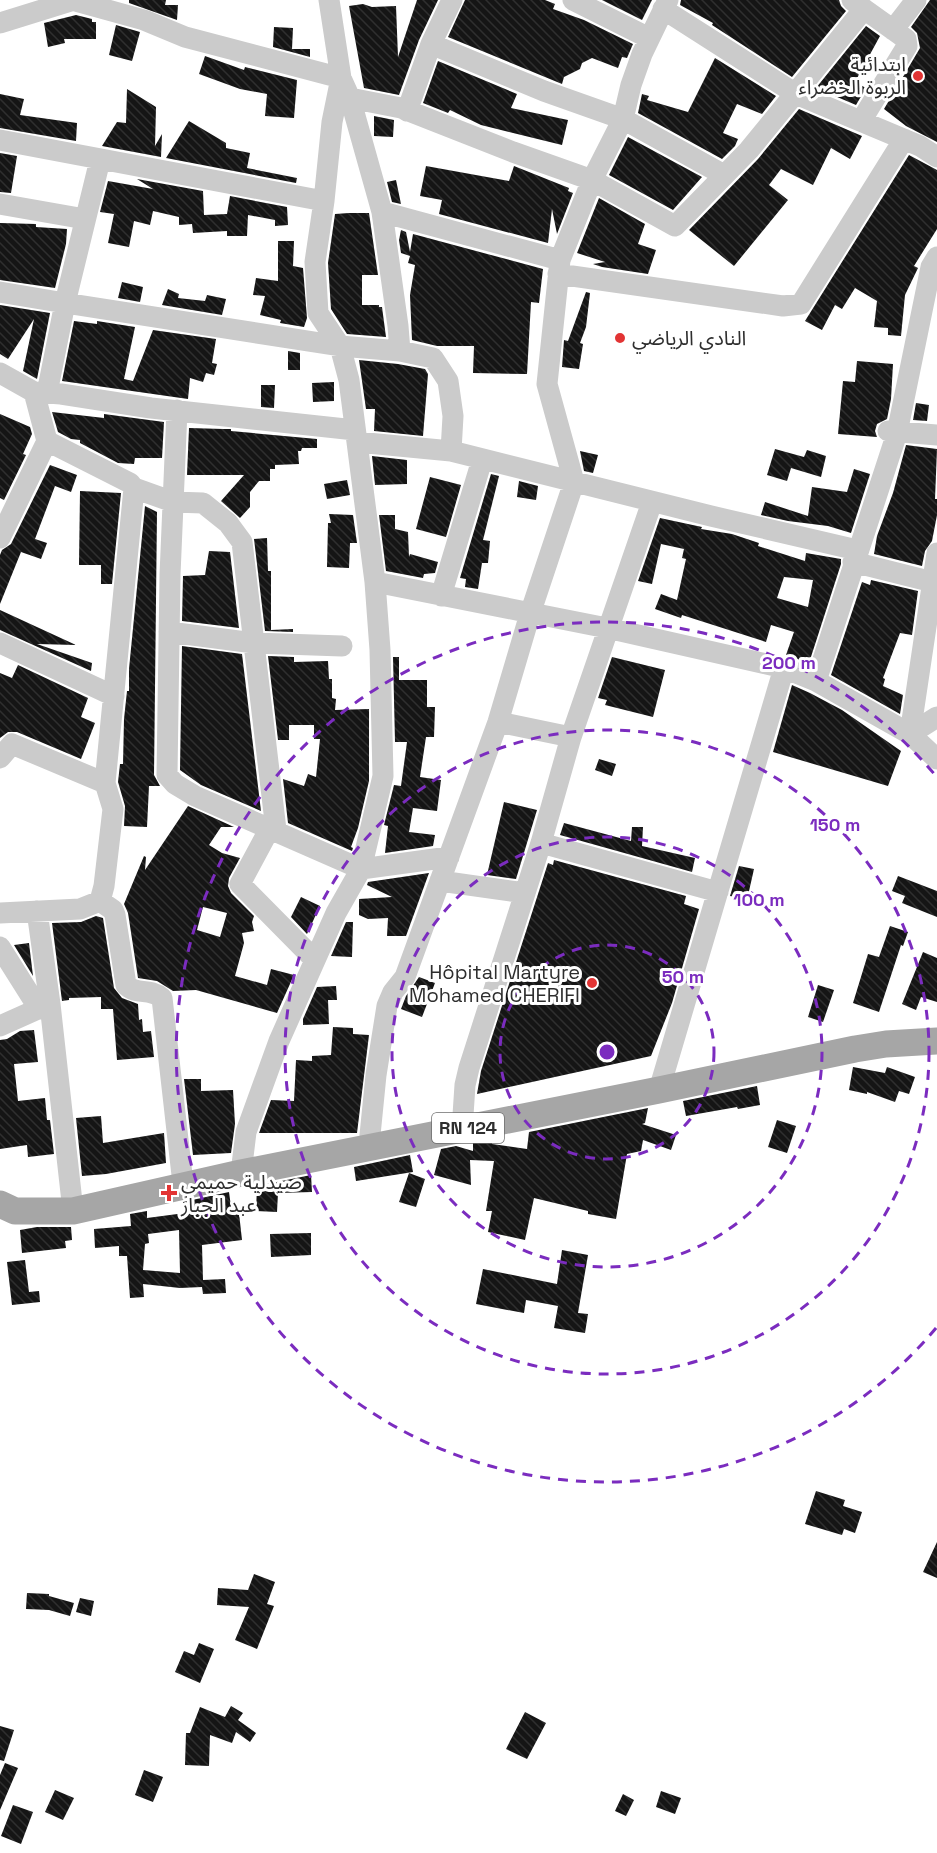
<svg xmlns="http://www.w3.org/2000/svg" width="937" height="1853" font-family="'Space Grotesk','Noto Sans Arabic',sans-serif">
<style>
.building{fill:url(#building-back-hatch);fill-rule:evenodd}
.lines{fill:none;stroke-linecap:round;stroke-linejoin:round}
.minor{stroke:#cbcbcb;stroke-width:21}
.major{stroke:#a6a6a6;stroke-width:27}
.ring{fill:none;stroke:#7b2cbf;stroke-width:3;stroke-dasharray:10 8}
.poi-dot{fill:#e23434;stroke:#fff;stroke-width:2}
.labels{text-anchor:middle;stroke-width:6;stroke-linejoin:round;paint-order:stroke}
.shield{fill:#fff;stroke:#6d6d6d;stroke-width:1.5}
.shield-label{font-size:18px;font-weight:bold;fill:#2e2e2e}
.poi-label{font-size:20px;fill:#2e2e2e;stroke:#fff;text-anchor:end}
.centre{fill:#7b2cbf;stroke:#fff;stroke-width:3}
.ring-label{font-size:18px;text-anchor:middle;font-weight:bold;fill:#7b2cbf;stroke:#fff;stroke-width:6;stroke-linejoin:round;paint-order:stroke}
</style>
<defs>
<pattern id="building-back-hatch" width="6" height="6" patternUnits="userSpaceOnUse" patternTransform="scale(1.5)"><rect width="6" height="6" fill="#151515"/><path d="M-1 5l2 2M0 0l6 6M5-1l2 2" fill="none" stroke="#2f2f2f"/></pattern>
</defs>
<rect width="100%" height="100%" fill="#fff"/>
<path class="building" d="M129,0H166L165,5H178L177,20L129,3Z
M417,0H438L419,40L399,95L364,88L349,6L363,4L372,7L396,6L398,57Z
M465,0H545L555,4L553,9L584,20L633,44L627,58L622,57L618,68L592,58L582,63L580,69L564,77L562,84L448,37Z
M602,0H652L642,20Z
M681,0H839L841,6L846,11L792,77L712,25L713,23L680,5Z
M930,0H937V142L906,126L884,109L920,48L917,33L911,27Z
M76,15L92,19V22H96V39H64L65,43L48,47L44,23Z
M116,25L140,32L132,61L109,55Z
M866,26L880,36L855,82L866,88L856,105L816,88Z
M274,27L293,28L292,49H310V57L273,47Z
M205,56L244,70L245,67L297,80L294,118L265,116L267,94L240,89L199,74Z
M715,58L776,96L762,114L737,104L723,133L738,139L735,146L722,159L638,113L642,94L649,96L647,100L688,112Z
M438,61L517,94L511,108L568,120L562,145L481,125L450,110L448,113L423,103Z
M127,89L156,107L155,146L162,134L161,157L102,146L117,122L126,123Z
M0,94L24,99L20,115L77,123L76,141L0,128Z
M799,109L862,136L850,159L831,148L813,185L781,169L769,185L788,200L734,266L689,230L758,159Z
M374,116L394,120L393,137L374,136Z
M189,121L226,143V148L250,153L247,168L297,178L296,183L166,158Z
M628,137L702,177L673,210L609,175Z
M0,153L17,156L11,193L0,192Z
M909,155L937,170V229L914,266L918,268L905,295L901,336L888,335V328L874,327L877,301L855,288L842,309L835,305L822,330L805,321Z
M426,166L509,181L514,166L569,188L568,191L573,193L557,234L552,209L548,243L439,214L442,200L420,196Z
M137,179L203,191L204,215L227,214L230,196L287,207L288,225L275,226V220L248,215L247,236H227V231L193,233L192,224L179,225V217L153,211L150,225L134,221L129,247L108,243L114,214L100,212L108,181L153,189Z
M396,180L401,204L392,202L387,182Z
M599,198L645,224L638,244L656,250L648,274L602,267L593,264L605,262L577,253Z
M349,213H369L378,275H362V305H379V307H382L386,337L347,334L331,309L328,263L335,214Z
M0,223L36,224V227L67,229L66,244L55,288L0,280Z
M401,230L406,232L410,252L413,234L543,269L539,303L531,302L527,374L473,373L474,346H437L412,340L410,295L415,265L408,263L410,256L401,253L399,240Z
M278,241H294L293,266L303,268L307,318L304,327L280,323L281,320L260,315L265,296L253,295L256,278L278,281Z
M122,282L143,287L140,302L118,298Z
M168,289L179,294L178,298L205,301L207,295L226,299L222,315L162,305Z
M586,292L590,293L586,327L580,343L583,344L579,369L562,367L564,340L568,341Z
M0,305L50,313L37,379L23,371L34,319L8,359L0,354Z
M74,321L97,324V321L135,327L124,379L133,381L153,330L216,339L212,363L217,364L214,375L206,373L203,382L190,378L188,399L62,381Z
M288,351L300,353V370H288Z
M359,360L398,364L425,369L428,374L423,436L374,431L375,409H366Z
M857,361L893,364L891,399L887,419L877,424L875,431L877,437L838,434L843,381L855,382Z
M334,382V401L313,402L312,383Z
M261,385H275L274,408L261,407Z
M916,403L929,405L927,421L913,420Z
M52,412L104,418V414L164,422L162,458H135L134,464L118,463L80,443V440L71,439L58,432Z
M0,414L30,427L32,434L23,454L26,455L4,500L0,498Z
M189,428L224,429H231V431L317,439V448H302L301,451H298L299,464L275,465V469H270V481H259L250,492V507L240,518L221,501L244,475H187Z
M906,445L937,449L935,499H937V515L932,541L925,551L922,566L874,554L877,536L893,493Z
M775,449L804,457L807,450L826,456L821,477L791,468L787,481L767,475Z
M580,451L598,455L593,473L584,471Z
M372,456L407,460V484L375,485Z
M50,465L77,475L71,492L55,486L35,539L47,543L41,559L21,552L0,604V555L2,550L11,544Z
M854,469L870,474L851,533L828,526L788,521L761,515L765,502L808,516L812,487L847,492Z
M491,474L499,476L483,540L490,541L488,563H482L478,589L465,587L466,579L460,578Z
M430,477L461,485L446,537L416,529Z
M347,480L350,495L327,499L324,484Z
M519,481L538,486L536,500L517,497Z
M80,491L121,493L112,584H101V565H79Z
M145,506L157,512L154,775L160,786H149L147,827L124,826L125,806L118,782L120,764H123L124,719L127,691H129V669Z
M329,514L353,515L357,543H350L349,568L327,567L328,523H331Z
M379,515H395V529L408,532L409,557L410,554L438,562L435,573L424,574L423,578L386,571Z
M660,518L702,527L701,529L732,534L759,543L758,546L805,561L806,553L841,559V564L809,663L786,655L794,632L771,625L766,642L682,615L681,618L655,609L661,594L677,600L686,559L682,558L684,549L661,544L652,584L638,581ZM784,577L813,580L808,607L777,598Z
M267,538L268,571H271V630L293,629V632L265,631L254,539Z
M209,551L230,552L239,628L182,621L183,576L205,575Z
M871,580L918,591L912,635L900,633L883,678L885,679L883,686L903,695L900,714L831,675L862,582L870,585Z
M0,610L76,645L37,644L92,663L91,671L0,630Z
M182,646L242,654L261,811L201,785L180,770Z
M268,656L294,657V662L328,661L329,679H332V698L336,699L335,710L369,709V781L358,828L351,847L353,848L352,851L288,823L283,779L304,786L308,774L316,777L320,739H314V725H289V740H278Z
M393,657H399V680H427V707H435L434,737H426L420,777L441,780L437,811L413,808L409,832L435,835L433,846L385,853L388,826L384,825L394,785L401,786L407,742H395Z
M612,657L665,670L653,717L605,705L607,700L598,698Z
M18,665L88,698L81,717L95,723L81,759L17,732H8L0,738V673L12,678Z
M792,685L810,693L842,710L901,751L888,786L773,752Z
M599,759L616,764L612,776L595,770Z
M504,802L537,810L516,879L487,875Z
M188,806L234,827H221L209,845L222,853L240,858L229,878L228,886L231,893L254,916L252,922L254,931L242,933L244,943L235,976L267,985L271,969L294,975L277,1013L196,990L173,991L157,981L138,978L128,913L124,904L144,856L146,857L145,870ZM203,907L227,913L220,937L197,930Z
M564,823L631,841L632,827H643L642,846L695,858L692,872L560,835Z
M554,860L686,896L684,904L699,909L672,1003L651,1056L477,1094L481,1071L548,863L553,865Z
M739,866L754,869L747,900L730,896Z
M429,873L406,936H387L388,918L368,919L359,915V899L392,897L367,885L368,882Z
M898,876L937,891V917L902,903L905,896L892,891Z
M301,897L320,906L307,934L291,917Z
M96,916L103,918L114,988L122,998L138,1004L139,1020L142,1019L143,1032L151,1031L154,1057L117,1060L113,1009H101V997L69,998V1000L62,1001L52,923L81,922Z
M346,922H353L352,957L331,956Z
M890,926L908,932L903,946L901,945L879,1012L853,1003L868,954L879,957Z
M29,943L33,976L14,945Z
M923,952L937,958V1002L921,997L916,1010L902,1004Z
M419,977L435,983L422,1017L401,1009L406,996Z
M818,985L834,990L823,1022L808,1017Z
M336,986L337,1000H328L329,1024L303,1025V1019L317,987Z
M333,1027L353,1028V1034L369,1035L357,1133H259L271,1100L294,1101L296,1060L312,1061V1056L331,1055Z
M34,1030L38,1062L14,1064L18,1101L45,1098L47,1120H50L54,1154L28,1157L27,1145L0,1149V1040L7,1039L20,1031Z
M853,1067L885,1073L887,1067L915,1077L909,1094L899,1091L895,1102L867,1092V1094L849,1090Z
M184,1079H201V1091L233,1090L235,1124L231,1153L193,1155Z
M757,1086L760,1105L738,1109L737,1107L686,1116L683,1101Z
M648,1108L645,1123L642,1124L676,1135L671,1150L643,1140L641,1151L627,1154L616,1219L588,1214V1211L534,1198L525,1240L488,1232L492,1211H486L494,1161L470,1160L471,1185L434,1175L441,1149L456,1146L473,1151V1143L492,1139V1144L527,1149L529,1132Z
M101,1116L103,1143L164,1133L166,1163L106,1174L82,1176L76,1118Z
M777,1120L796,1126L787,1153L768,1147Z
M410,1155L413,1172L356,1181L354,1167Z
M409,1173L425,1179L416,1207L399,1202Z
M311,1175L312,1192L278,1193L277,1212L256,1211L257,1186Z
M229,1192L232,1214L239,1213L242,1240L202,1245L203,1280L225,1279L226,1293L203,1294L202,1287L180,1288L143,1284L144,1297L130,1298L127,1256H119V1246L95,1248L94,1229L131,1226L130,1214L147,1211V1218L185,1213L183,1202ZM179,1230L180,1273L143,1270L145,1244L149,1243L148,1234Z
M37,1227H71L72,1240L65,1241L66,1248L22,1253L20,1230Z
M311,1233V1255L271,1257L270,1234Z
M562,1250L588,1255L578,1313L588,1314L585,1333L554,1328L558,1306L526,1300L524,1313L476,1304L483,1269L557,1284Z
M25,1260L29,1292L39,1291L40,1302L12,1305L7,1262Z
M816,1491L845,1500L843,1506L862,1512L855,1533L844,1529L842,1535L805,1524Z
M937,1542V1578L923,1572Z
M254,1574L275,1582L267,1604L274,1606L257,1649L235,1640L249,1607L217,1605L218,1588L248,1590Z
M27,1593L49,1594V1596L74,1603L70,1616L49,1610L26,1609Z
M80,1598L94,1601L91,1616L76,1612Z
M199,1643L214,1649L200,1683L175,1672L184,1651L194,1655Z
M231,1706L243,1713L238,1720L256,1733L250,1742L236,1732L232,1743L210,1735L209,1766L185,1765L186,1733H190L200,1707L225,1717Z
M525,1712L546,1723L527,1759L506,1749Z
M0,1726L14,1730L4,1761L0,1760Z
M5,1763L18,1768L0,1810V1775Z
M144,1770L163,1777L153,1802L135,1795Z
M55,1790L74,1798L63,1820L45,1812Z
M661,1791L681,1798L675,1814L656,1807Z
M623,1794L634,1800L626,1816L615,1811Z
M13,1805L33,1812L21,1844L1,1836Z"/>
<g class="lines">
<path class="minor" d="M329,0L341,78L350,98L382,212L398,326L400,351
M452,0L431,44L544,91L623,119L724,175
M573,0L649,38
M75,1L144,20L185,37L341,78
M663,9L796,94L920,146L937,157
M0,23L74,0
M893,30L916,0
M350,98L401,108L513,152L592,180L675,226L749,150L864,9L852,0
M407,111L431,44
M861,121L907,46L906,39L864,9
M0,140L324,201
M100,160L65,303L340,346L400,351L433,358L448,381L453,416L451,451
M0,204L85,219
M382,212L560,260
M558,274L783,306L801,304L904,139
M0,292L65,303L47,393
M0,373L34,392L61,394L151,408L355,430
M34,392L47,441
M177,410L170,575L167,775L175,784L195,796L361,869L449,857
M888,431L937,435
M357,442L451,451L711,516L857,550
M134,488L173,502L203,503L228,523L242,542L276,830
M0,538L47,441L130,483L134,488L105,783L113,809L104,886L100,901L80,909L0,913
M853,562L937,583
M375,582L607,628L784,668L816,681L910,734L937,759
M441,596L482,460
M169,632L254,643L342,646
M0,643L114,696
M816,681L897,433L931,267L937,257
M498,722L571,737
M910,734L937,553
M910,734L937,717
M0,758L12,744L105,783
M270,828L240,884L315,960
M541,843L718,892
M440,881L525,893
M100,901L113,910L115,915L126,985C137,996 149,987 162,998L182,1175
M37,911L50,1004L73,1211
M0,947L39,1009
M0,1026L49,1004
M659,1090L784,668
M463,1115L465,1085L469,1068L541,843L571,737L652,502
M370,1135L376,1075L387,1006L393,992L405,977L498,722L530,614L574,482L547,384L560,260L592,180L623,119L631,85L642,54L668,0
M241,1173L246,1132L279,1041L336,913L361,869L383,776L380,650L375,582L349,380L340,346L318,313L315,262L324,201L332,122L341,78"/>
<path class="major" d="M0,1204L15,1211H73L241,1173L659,1090L855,1049L886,1044L937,1041"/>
</g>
<g class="ring">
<circle cx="607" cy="1052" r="107"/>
<circle cx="607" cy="1052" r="215"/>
<circle cx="607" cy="1052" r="322"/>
<path d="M936 1328A430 430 0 1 1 936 776"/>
</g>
<g class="poi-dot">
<circle cx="918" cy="76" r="6"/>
<circle cx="620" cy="338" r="6"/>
<circle cx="592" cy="983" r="6"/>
<path d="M166 1184h6v6h6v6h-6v6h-6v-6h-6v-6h6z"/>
</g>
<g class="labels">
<rect class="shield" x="432" y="1113" width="72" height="30" rx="4.5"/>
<g class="shield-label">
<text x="468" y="1134">RN 124</text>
</g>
<g class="poi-label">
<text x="906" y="71">ابتدائية<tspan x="906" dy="23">الربوة الخضراء</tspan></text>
<text x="632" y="345" text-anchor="start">النادي الرياضي</text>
<text x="580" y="979">Hôpital Martyre<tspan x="580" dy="23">Mohamed CHERIFI</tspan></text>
<text x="181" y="1189" text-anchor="start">صيدلية حميمي<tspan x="181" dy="23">عبد الجبار</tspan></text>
</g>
</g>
<circle cx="607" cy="1052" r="9" class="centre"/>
<g class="ring-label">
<text x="789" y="669">200 m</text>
<text x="835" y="831">150 m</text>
<text x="759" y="906">100 m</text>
<text x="683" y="983">50 m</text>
</g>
</svg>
